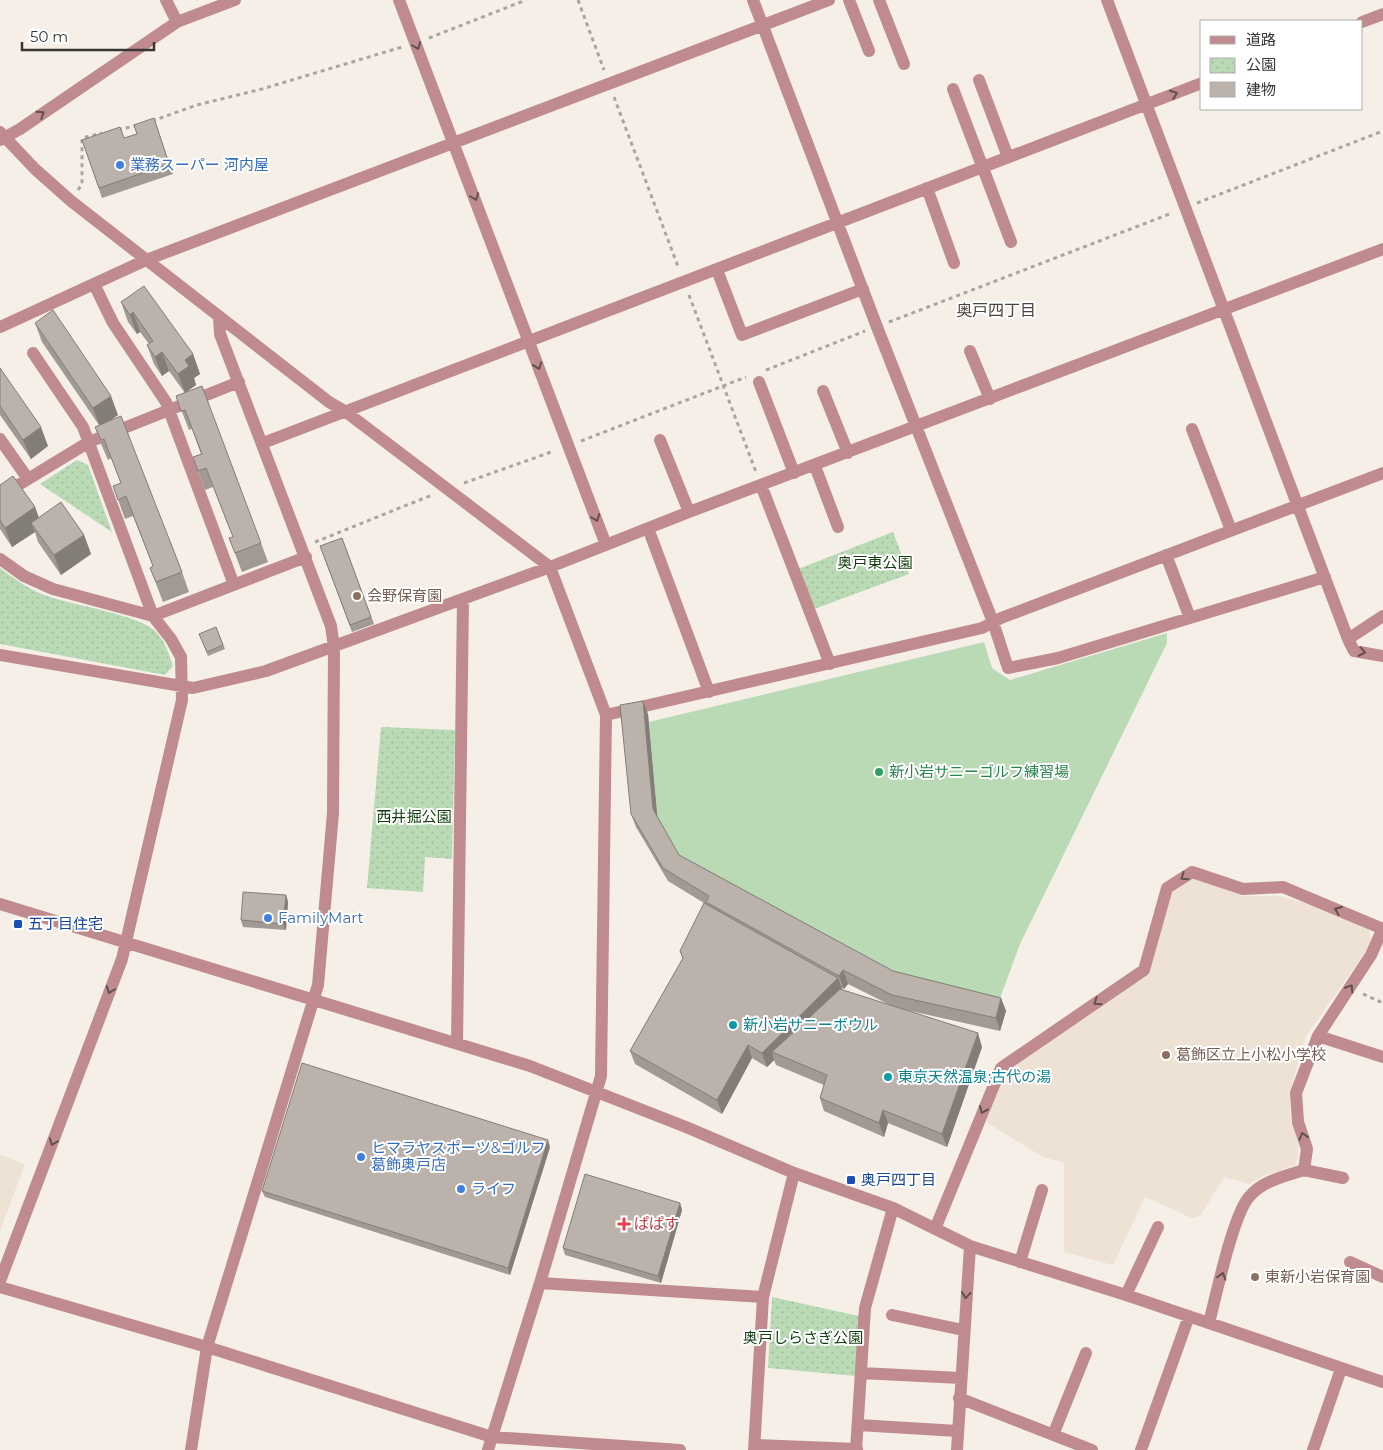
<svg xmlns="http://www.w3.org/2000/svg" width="1383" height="1450" font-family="Montserrat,'Noto Sans JP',sans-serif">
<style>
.built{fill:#ede2d4}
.park{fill:url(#park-dots)}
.garden{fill:#badab6}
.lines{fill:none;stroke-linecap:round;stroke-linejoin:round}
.path{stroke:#a9a59f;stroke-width:3;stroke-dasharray:4 4;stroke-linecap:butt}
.minor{stroke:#bf8b8f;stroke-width:12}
.wall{fill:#a19994;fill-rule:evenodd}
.shaded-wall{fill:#837d78}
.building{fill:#bbb2ac;stroke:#837d78}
.oneway{stroke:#61504f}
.shop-dot{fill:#3f7fe0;stroke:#fff;stroke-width:2}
.education-dot{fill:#8d6e63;stroke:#fff;stroke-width:2}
.leisure-dot{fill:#2e9e5b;stroke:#fff;stroke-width:2}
.transit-dot{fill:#1a4fb4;stroke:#fff;stroke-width:2}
.culture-dot{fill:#0f9aa8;stroke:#fff;stroke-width:2}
.health-dot{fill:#e0444e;stroke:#fff;stroke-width:2}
.labels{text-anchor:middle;stroke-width:4;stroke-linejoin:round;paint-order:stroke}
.shop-label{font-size:15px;fill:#366cbe;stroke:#fff;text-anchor:start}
.park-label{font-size:15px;fill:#0e3c0b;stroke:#fff}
.education-label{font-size:15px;fill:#785e54;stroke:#fff;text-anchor:start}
.leisure-label{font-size:15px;fill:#27864d;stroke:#fff;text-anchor:start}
.transit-label{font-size:15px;fill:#164399;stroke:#fff;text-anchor:start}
.culture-label{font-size:15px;fill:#0d838f;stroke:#fff;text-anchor:start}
.health-label{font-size:15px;fill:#be3a42;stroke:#fff;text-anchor:start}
.neighbourhood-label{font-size:16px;fill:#48433d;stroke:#fff}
</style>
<defs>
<pattern id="park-dots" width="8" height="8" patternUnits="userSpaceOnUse" patternTransform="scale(1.25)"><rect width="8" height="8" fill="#badab6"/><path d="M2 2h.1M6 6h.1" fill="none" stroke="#a1bc9d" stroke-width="1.8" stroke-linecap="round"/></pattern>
</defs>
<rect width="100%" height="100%" fill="#f5efe7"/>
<path class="built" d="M1192,878L1243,896H1279L1319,907L1369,930L1371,939L1366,951L1306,1036L1290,1091V1117L1299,1146L1296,1165L1263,1176L1249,1184L1224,1177L1201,1215L1192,1218L1145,1197L1113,1265L1064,1252V1163L1043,1157L986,1122L1003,1073L1148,974L1170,894Z
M0,1155L25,1164L0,1231Z"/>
<path class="park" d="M77,460L88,465L112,532L40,484Z
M893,532L909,574L814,609L798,569Z
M0,568C16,580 31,591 50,597C76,606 138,614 156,632C165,641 169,654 173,666L165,675L0,644Z
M381,727L455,730L452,859L425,857L423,892L367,888Z
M772,1297L859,1316L856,1376L768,1368Z"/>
<path class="garden" d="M1167,633V643L1020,944L996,1009L898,984L684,868L658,823L649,722L984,642L992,668L1010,680Z"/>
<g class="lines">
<path class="path" d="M578,0L604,70
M429,38L526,0
M614,97L679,269
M152,121L197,105L262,89L402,47
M118,130L138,125
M78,190L82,184V138L102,133
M1197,203L1383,131
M689,295L756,472
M889,322L1172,213
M766,370L865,331
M581,441L746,377
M464,483L554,451
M315,542L432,495
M1363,994L1383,1003"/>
<path class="minor" d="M166,0L177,22
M399,0L606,545
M753,0L877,327L993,622L1008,668L1058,658L1325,577
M849,0L869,51
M879,0L904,64
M1107,0L1348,639L1354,651L1383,656
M1362,22L1383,14
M979,80L1008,157
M953,89L1011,242
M0,132L35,169L71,201L329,402L346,412L550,567L606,715L601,1076L540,1283L488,1450
M0,140L20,129L177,22L235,0
M927,188L954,263
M717,270L742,335L863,289
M94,284L113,323L166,402L234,585
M219,317L220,334L331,626L334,647L333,813L318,985L207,1347L492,1437L680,1450
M0,327L146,260L829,0
M970,351L990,399
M33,353L83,427L153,616L306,557
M759,382L794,473
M823,391L848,453
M1192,429L1231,530
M0,439L28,479
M660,440L689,512
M263,443L1202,83
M815,466L838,527
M761,485L830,664
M0,496L89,442L239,382
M648,528L709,692
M1166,555L1190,618
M0,559L24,576L53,589L153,616L171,639L181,657L182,700L122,959L0,1281
M1348,639L1383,616
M0,655L193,688L266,671L550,567L689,512L1383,249
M606,715L982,628L1001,618L1383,473
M0,904L530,1066L686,1127L794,1173L893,1208L970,1246L1126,1295L1383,1382
M1318,1036L1383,1057
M457,1044L463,599
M1304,1170L1343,1178
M935,1229L1001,1068L1144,970L1167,888L1192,872L1243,889L1283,887L1383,929
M1020,1262L1042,1190
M1350,1262L1383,1277
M540,1283L763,1297L754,1450
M0,1287L207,1347L191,1450
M1126,1295L1158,1227
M763,1297L794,1173
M892,1315L963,1330
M1209,1323C1216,1296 1233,1215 1249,1197C1262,1181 1285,1176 1304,1170L1307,1149L1298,1122L1296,1093L1318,1036L1371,955L1383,928
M861,1373L960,1378
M959,1398L1092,1450
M858,1425L958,1431
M1053,1435L1086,1353
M755,1445L857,1449
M856,1450L865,1308L893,1208
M957,1450L970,1246
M1141,1450L1189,1316
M1313,1450L1341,1369"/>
</g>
<path class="wall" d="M154,118L173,174L102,198L82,140L124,138L137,134Z
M121,302L193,354L200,374L194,378L196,385L186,392L261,543L268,562L242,572L229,538L233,537L213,487L205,490L193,457L201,454L192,429L189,430L176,396L185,393L169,371L162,376L154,364L147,345L149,344L140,332L137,334L128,322Z
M35,323L118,415L110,421L182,572L189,592L163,602L150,568L153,566L133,516L125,519L113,486L121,483L111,458L108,460L102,446L95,427L99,425L42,342Z
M0,368L48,446L31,459L0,415Z
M0,485L35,507L39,518L84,535L91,554L61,575L38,542L35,532L12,547L0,529Z
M342,538L374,624L352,632L320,546Z
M216,627L225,649L208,656L199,634Z
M648,714L657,817L679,855L893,971L1001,998L1006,1011L1000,1031L906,1010L982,1047L947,1147L888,1123L884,1137L824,1111L820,1098L824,1085L776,1065L774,1060L767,1067L752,1058L722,1114L635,1064L630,1051L683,959L680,951L704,903L668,881L636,827L631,814ZM848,984L892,1006L842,990V988L844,989Z
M286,895L288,902L286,930L243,927L241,920Z
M550,1147L510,1275L265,1197L262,1191Z
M680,1203L682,1210L661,1283L565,1255L563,1248Z"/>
<path class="shaded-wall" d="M133,312L140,332L137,334L130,315Z
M162,352L169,371L162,376L155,357Z
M193,354L200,374L194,378L196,385L185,393L178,374L185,360Z
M111,396L118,415L100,427L93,408Z
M41,427L48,446L31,459L23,440Z
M35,507L42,527L31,523L35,532L12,547L5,528Z
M84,535L91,554L61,575L54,555Z
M643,701L648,714L658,823L653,809Z
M286,895L288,902L286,930L283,924Z
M843,970L848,984L844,989L839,976Z
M838,978L843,992L772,1052L774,1060L767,1067L762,1053Z
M1001,998L1006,1011L1000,1031L996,1018Z
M978,1033L982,1047L947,1147L942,1134Z
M748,1045L752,1058L722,1114L717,1100Z
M883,1110L888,1123L884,1137L879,1123Z
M548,1140L550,1147L510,1275L508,1268Z
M680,1203L682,1210L661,1283L658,1276Z"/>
<path class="building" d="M154,118L169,164L99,188L82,140L120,127L124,138L137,134L134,125Z
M144,286L193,354L185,360L189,366L178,374L162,352L155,357L147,345L153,341L133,312L130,315L121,302Z
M53,310L111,396L93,408L35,323Z
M0,368L41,427L23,440L0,406Z
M202,386L261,543L235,553L229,538L233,537L206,468L198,471L193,457L202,454L185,410L181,411L176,396Z
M121,416L182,572L156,582L150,568L153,566L126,496L118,500L113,486L121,483L104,439L101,440L95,427Z
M13,476L35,507L5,528L0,520V485Z
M61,502L84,535L54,555L31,523Z
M342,538L371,617L350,625L320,546Z
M216,627L223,645L207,652L199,634Z
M643,701L653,809L679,855L893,971L1001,998L996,1018L892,995L843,970L839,976L706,902L709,896L663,868L631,814L620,705Z
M243,892L286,895L283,924L241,920Z
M704,903L838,978L762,1053L748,1045L717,1100L630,1051L683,958L680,951Z
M840,989L978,1033L942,1134L883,1110L879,1123L820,1098L827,1075L772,1052Z
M302,1063L548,1140L508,1268L262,1191Z
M585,1174L680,1203L658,1276L563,1248Z"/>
<defs><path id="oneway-chevron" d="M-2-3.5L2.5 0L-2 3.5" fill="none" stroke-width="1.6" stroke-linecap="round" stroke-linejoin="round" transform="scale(1.25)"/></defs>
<g class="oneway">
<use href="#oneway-chevron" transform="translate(417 46) rotate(69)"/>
<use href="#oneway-chevron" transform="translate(1174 94) rotate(-21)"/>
<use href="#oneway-chevron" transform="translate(41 114) rotate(-34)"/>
<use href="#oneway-chevron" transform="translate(475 197) rotate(69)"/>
<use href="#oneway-chevron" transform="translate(538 366) rotate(70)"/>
<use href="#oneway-chevron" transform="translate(596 518) rotate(69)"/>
<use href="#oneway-chevron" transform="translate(1362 652) rotate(12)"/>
<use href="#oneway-chevron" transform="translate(1184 877) rotate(146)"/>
<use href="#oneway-chevron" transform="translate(1338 910) rotate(-157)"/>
<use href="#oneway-chevron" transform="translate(1350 988) rotate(-57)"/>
<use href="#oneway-chevron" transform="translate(110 990) rotate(111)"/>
<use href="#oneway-chevron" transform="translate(1097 1002) rotate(146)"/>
<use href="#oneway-chevron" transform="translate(983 1110) rotate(112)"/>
<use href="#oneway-chevron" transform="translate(1303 1136) rotate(-107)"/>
<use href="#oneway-chevron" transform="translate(53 1142) rotate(111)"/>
<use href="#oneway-chevron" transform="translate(1222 1276) rotate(-74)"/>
<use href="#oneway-chevron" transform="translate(966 1295) rotate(95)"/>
</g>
<g class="shop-dot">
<circle cx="120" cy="165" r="5"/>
<circle cx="268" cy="918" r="5"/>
<circle cx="361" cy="1157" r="5"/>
<circle cx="461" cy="1189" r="5"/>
</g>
<g class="education-dot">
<circle cx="357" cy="596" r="5"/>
<circle cx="1166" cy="1055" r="5"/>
<circle cx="1255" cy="1277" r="5"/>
</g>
<circle class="leisure-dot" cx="879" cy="772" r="5"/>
<g class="transit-dot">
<rect x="13" y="919" width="10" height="10" rx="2.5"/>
<rect x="846" y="1175" width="10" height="10" rx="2.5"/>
</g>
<g class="culture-dot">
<circle cx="733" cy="1025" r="5"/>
<circle cx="888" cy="1077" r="5"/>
</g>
<path class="health-dot" d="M621.5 1216.5h5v5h5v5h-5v5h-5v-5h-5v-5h5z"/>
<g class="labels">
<g class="shop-label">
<text x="130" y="170">業務スーパー 河内屋</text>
<text x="278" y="923">FamilyMart</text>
<text x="371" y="1153">ヒマラヤスポーツ&amp;ゴルフ<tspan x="371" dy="17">葛飾奥戸店</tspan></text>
<text x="471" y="1194">ライフ</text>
</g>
<g class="park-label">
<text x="875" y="568">奥戸東公園</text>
<text x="414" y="822">西井掘公園</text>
<text x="803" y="1343">奥戸しらさぎ公園</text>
</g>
<g class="education-label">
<text x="367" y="601">会野保育園</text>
<text x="1176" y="1060">葛飾区立上小松小学校</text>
<text x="1265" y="1282">東新小岩保育園</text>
</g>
<g class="leisure-label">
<text x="889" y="777">新小岩サニーゴルフ練習場</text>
</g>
<g class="transit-label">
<text x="28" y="929">五丁目住宅</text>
<text x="861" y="1185">奥戸四丁目</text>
</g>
<g class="culture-label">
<text x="743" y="1030">新小岩サニーボウル</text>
<text x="898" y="1082">東京天然温泉;古代の湯</text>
</g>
<g class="health-label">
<text x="634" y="1229">ぱぱす</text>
</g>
<g class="neighbourhood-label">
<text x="996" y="316">奥戸四丁目</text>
</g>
</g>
<rect x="1200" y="20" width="162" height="90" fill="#ffffff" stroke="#b0afae"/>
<rect x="1210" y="36" width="25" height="8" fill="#bf8b8f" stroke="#b0afae"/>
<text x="1246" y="45" font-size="15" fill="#393734">道路</text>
<rect x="1210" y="58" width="25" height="15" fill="url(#park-dots)" stroke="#b0afae"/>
<text x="1246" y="70" font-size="15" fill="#393734">公園</text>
<rect x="1210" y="82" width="25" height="15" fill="#bbb2ac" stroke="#b0afae"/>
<text x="1246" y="95" font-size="15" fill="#393734">建物</text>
<path d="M22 42v8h132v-8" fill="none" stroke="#393734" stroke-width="2.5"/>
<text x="30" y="42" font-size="15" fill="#393734" stroke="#ffffff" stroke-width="4" paint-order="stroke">50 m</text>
</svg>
